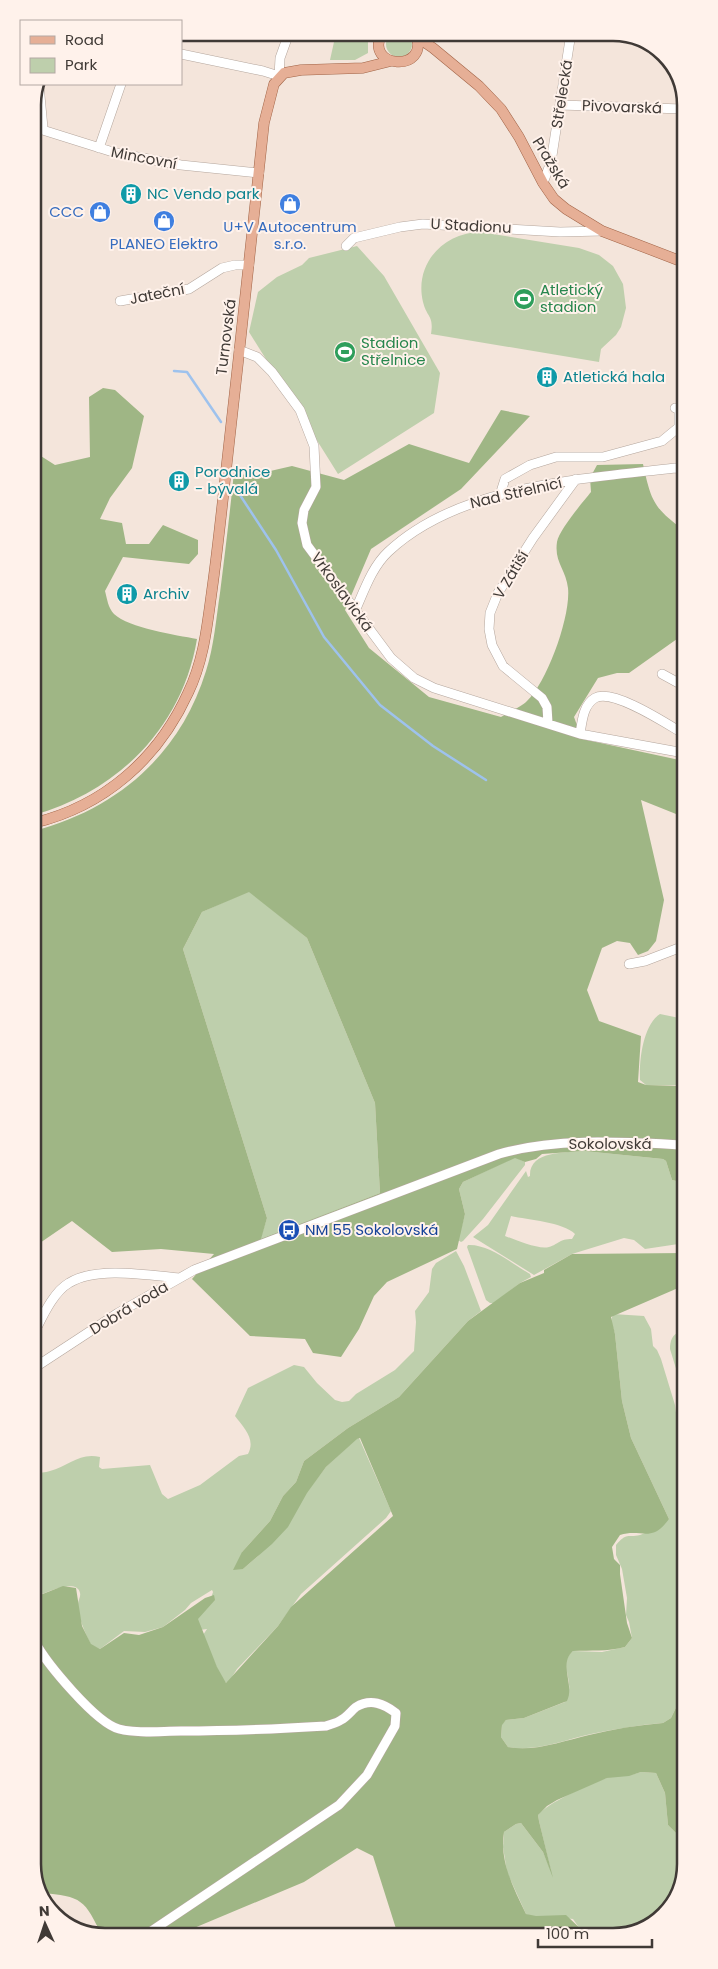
<svg xmlns="http://www.w3.org/2000/svg" width="718" height="1969" font-family="Poppins,sans-serif">
<style>
.green{fill:#becfac;fill-rule:evenodd}
.forest{fill:#9fb685;fill-rule:evenodd}
.lines{fill:none;stroke-linecap:round;stroke-linejoin:round}
.stream{stroke:#9ec2ed;stroke-width:2.5}
.minor-casing{stroke:#b4a69d;stroke-width:10}
.major-casing{stroke:#a16447;stroke-width:11}
.minor{stroke:#fff;stroke-width:9}
.major{stroke:#e6af96;stroke-width:10}
.labels{text-anchor:middle;stroke-width:4;stroke-linejoin:round;paint-order:stroke}
.street-label{font-size:15px;fill:#403a36;stroke:#fff2eb}
.culture-label{font-size:15px;fill:#0d838f;stroke:#fff2eb;text-anchor:start}
.shop-label{font-size:15px;fill:#366cbe;stroke:#fff2eb}
.leisure-label{font-size:15px;fill:#27864d;stroke:#fff2eb;text-anchor:start}
.transit-label{font-size:15px;fill:#164399;stroke:#fff2eb;text-anchor:start}
.rim{fill:none;stroke:#403a36;stroke-width:2.5}
</style>
<rect width="100%" height="100%" fill="#f4e5db"/>
<path class="green" d="M386 44a13 13 0 1 1 26 0a13 13 0 1 1-26 0Z
M336,33L349,34L368,33V53L355,60H330Z
M480,232L579,248L599,255L613,266L623,284L626,308L621,327L616,335L601,349L599,362L431,334C434,315 427,318 423,302C414,264 443,233 480,232Z
M357,246L384,276L440,373L434,413L338,474L249,332L258,292L277,277L302,265L309,258Z
M249,891L307,938L375,1103L380,1193L260,1240L267,1218L183,949L202,912Z
M660,1014L684,1019V1085H646L640,1080C639,1060 643,1025 660,1014Z
M584,1151L663,1159L666,1161L672,1180L685,1183V1243L645,1249L634,1240L624,1238L572,1254L534,1275L473,1237L488,1225L526,1171L528,1177L530,1176C529,1150 566,1153 584,1151ZM511,1216C528,1220 563,1222 575,1234L572,1239C559,1239 559,1244 549,1247C539,1250 516,1240 505,1236Z
M515,1157L525,1162V1165L483,1219L463,1241L461,1242L458,1240L465,1214L459,1189L463,1182Z
M468,1245C490,1244 512,1264 530,1274L531,1277L520,1283L494,1303H490L486,1300L467,1247Z
M456,1251L464,1266L481,1311L468,1321L399,1397L348,1428L304,1461L296,1482L283,1496L270,1521L242,1552L243,1569L258,1556L326,1467L356,1439L359,1438L391,1511L386,1518L301,1594L278,1626L237,1669L228,1683L223,1682L203,1635L207,1629L200,1630L195,1620L211,1598L213,1592L212,1590L191,1603L185,1610L163,1627L145,1632L124,1631L100,1649L91,1645C85,1632 78,1618 78,1604C78,1600 81,1597 80,1593C77,1577 43,1594 35,1597L34,1473C40,1472 45,1473 50,1471C68,1466 80,1452 100,1457L99,1467L102,1469L150,1465L162,1494L168,1499L200,1485L239,1456L248,1454C256,1439 244,1428 235,1416L248,1388L294,1365L304,1367L317,1383L335,1400L342,1402L349,1401L356,1394L395,1370L414,1351L416,1322L415,1311L429,1292L432,1269L436,1263Z
M613,1314L644,1316L651,1329L653,1346L657,1350L661,1359L675,1405L678,1428L685,1438V1689L671,1718L663,1723C639,1725 614,1729 591,1734C564,1740 536,1752 508,1747L501,1737L502,1724L506,1720L524,1718L565,1702C566,1699 569,1694 569,1690C571,1676 559,1662 573,1651L602,1652L625,1647L632,1638L629,1622L626,1615L627,1598L622,1569L616,1555V1545C627,1532 627,1538 640,1535C650,1532 660,1523 669,1519L631,1438L622,1401L615,1334L611,1321Z
M680,1331H685V1398L670,1349C670,1341 672,1335 680,1331Z
M641,1772L656,1773L665,1793L668,1825L677,1834L685,1863L671,1908L632,1934H586L582,1932L573,1919L545,1916L566,1934L526,1914L507,1872L503,1847L504,1832L516,1824L521,1823L543,1852L551,1871L539,1821L538,1815C547,1803 595,1781 610,1777C621,1775 630,1776 641,1772Z"/>
<path class="forest" d="M103,388L115,390L144,416L132,468L110,498L100,519L122,523L126,544H149L163,525L198,540V554L189,564L123,557L105,591C107,598 108,608 114,614C129,628 176,635 197,639C182,728 118,791 34,815L33,451L55,465L90,457L89,397Z
M501,410L530,416L461,489L371,549L345,610L369,648L429,697L501,717C509,712 521,707 527,701C547,682 571,616 568,588C566,569 554,562 557,542C559,530 583,502 591,492L590,478L597,465L643,464C651,500 653,508 684,530V634L629,673H617L598,678L574,717L582,739L684,761V809L681,816L641,800L664,900L656,941L648,951L638,955L630,943L617,941L602,948L587,990L599,1021L641,1036L638,1082L646,1085L684,1086L685,1183L672,1180L666,1161L663,1159L584,1151L542,1154L536,1159L525,1162L515,1158L463,1182L459,1189L465,1214L457,1249L387,1282L374,1296L359,1329L341,1357L313,1353L305,1339L250,1336L192,1279L214,1254L161,1249L112,1252L72,1221L34,1247V831C117,809 180,755 206,671C214,646 216,619 220,593C225,553 230,512 234,472L249,476L292,466L344,480L409,444L469,463ZM249,892L307,938L375,1103L380,1193L261,1239L267,1218L183,949L202,912Z
M685,1253V1285L611,1317L615,1334L622,1401L631,1438L669,1519C651,1544 642,1528 620,1535L612,1547L614,1559L620,1565V1574L627,1623L632,1638L625,1647C607,1652 591,1650 573,1651C558,1664 575,1685 567,1701L524,1718L506,1720L502,1725L501,1737L508,1747C535,1752 563,1741 589,1735C613,1729 638,1725 663,1723L671,1718L685,1689V1863L677,1834L668,1825L665,1793L656,1773L641,1772L629,1776L607,1778L557,1800L547,1806L538,1815L539,1821L553,1878L543,1852L521,1823L516,1824L504,1832C499,1861 514,1889 526,1914L536,1916L566,1915L586,1934L398,1935L373,1856L357,1848L304,1882L175,1936H102C85,1900 82,1896 41,1893L35,1883V1597L63,1586L76,1588L82,1626L91,1644L100,1649L124,1633L139,1635L163,1627L205,1598L214,1595L215,1600L198,1619L217,1667L226,1683L278,1626L291,1607L393,1516L360,1438L357,1439L326,1467L307,1493L288,1527L272,1544L243,1569L233,1570L242,1552L270,1521L283,1496L296,1482L304,1461L348,1428L399,1397L468,1321L520,1283L544,1273V1270L572,1254Z"/>
<g class="lines">
<path class="stream" d="M174,371L187,372L221,422
M236,489L276,550L324,637L380,705L433,746L486,780"/>
<g class="minor-casing">
<path id="minor" d="M181,54L263,71L279,76L280,58L289,33
M39,85L43,128
M560,105L683,109
M33,127L116,153L181,165L259,173
M99,148L121,84
M543,183L551,162L571,33
M346,246L354,238L400,227L423,224L560,232L602,231
M120,301L189,289L222,268L235,265H249
M239,350L257,357L272,372L300,410L314,446L316,487L304,510L302,523L307,545L391,658L414,678L434,688L580,734L684,753
M500,495L505,479L530,465L556,457H603L662,441L679,427V409L675,408
M355,611C364,591 372,567 388,552C459,485 583,479 675,468L684,469
M662,674L684,686
M548,723L547,707L542,698L503,666L492,645L489,629L490,613L498,593L533,538L576,479
M580,734C582,722 583,705 595,698C613,688 667,724 684,734
M629,964L645,961L684,946
M34,1333C42,1318 53,1292 69,1283C96,1266 148,1275 179,1278
M34,1368L118,1313L194,1270L499,1154C556,1137 625,1142 684,1145
M35,1642C47,1664 96,1723 119,1729C139,1734 161,1731 181,1731C229,1731 278,1729 326,1726C331,1724 337,1723 341,1720C347,1717 351,1711 356,1707C371,1698 384,1704 396,1713L395,1726L367,1775L339,1805L144,1936"/>
</g>
<g class="major-casing">
<path id="major" d="M382,33C363,69 430,73 416,35
M417,37L433,48L479,86L501,109L519,137L543,183L554,199L566,209L602,231L683,262
M34,823C104,806 158,759 188,693C204,660 207,626 212,590C217,554 221,517 225,480C238,361 252,242 264,123L274,84L284,73L301,70L363,68L391,61"/>
</g>
<use href="#minor" class="minor"/>
<use href="#major" class="major"/>
</g>
<defs>
<g id="building-disc" transform="scale(1.125)"><circle r="9.5" fill="#0f9aa8" stroke="#fff2eb"/><path d="M-4-6H4V6H1V3H-1V6H-4ZM-2.5-4.3h1.7v1.8h-1.7ZM.8-4.3h1.7v1.8H.8ZM-2.5-1h1.7V.8h-1.7ZM.8-1h1.7V.8H.8Z" fill="#fff"/></g>
<g id="shop-disc" transform="scale(1.125)"><circle r="9.5" fill="#3f7fe0" stroke="#fff2eb"/><path d="M-5-2.5h2.3a2.7 3.5 0 0 1 5.4 0H5L5.5 6h-11ZM-1.5-2.5h3a1.5 2.3 0 0 0-3 0Z" fill="#fff"/></g>
<g id="stadium-disc" transform="scale(1.125)"><circle r="9.5" fill="#2e9e5b" stroke="#fff2eb"/><path d="M0-5a6.5 5 0 1 0 0 10a6.5 5 0 1 0 0-10ZM-3.5-1.8h7v3.6h-7Z" fill="#fff"/></g>
<g id="bus-disc" transform="scale(1.125)"><circle r="9.5" fill="#1a4fb4" stroke="#fff2eb"/><path d="M-5-6H5V4H4V6H2V4H-2V6H-4V4H-5ZM-3.5-4V0h7V-4ZM-3.5 1.2v1.5H-2V1.2ZM2 1.2v1.5H3.5V1.2Z" fill="#fff"/></g>
</defs>
<g fill-rule="evenodd">
<use href="#building-disc" x="131" y="194"/>
<use href="#shop-disc" x="290" y="204"/>
<use href="#shop-disc" x="100" y="212"/>
<use href="#shop-disc" x="164" y="221"/>
<use href="#stadium-disc" x="524" y="299"/>
<use href="#stadium-disc" x="345" y="352"/>
<use href="#building-disc" x="547" y="377"/>
<use href="#building-disc" x="179" y="481"/>
<use href="#building-disc" x="127" y="594"/>
<use href="#bus-disc" x="289" y="1230"/>
</g>
<g class="labels">
<g class="street-label">
<text transform="translate(562 94) rotate(-81)" y="5">Střelecká</text>
<text transform="translate(622 107) rotate(2)" y="5">Pivovarská</text>
<text transform="translate(144 158) rotate(11)" y="5">Mincovní</text>
<text transform="translate(551 163) rotate(59)" y="5">Pražská</text>
<text transform="translate(471 226) rotate(3)" y="5">U Stadionu</text>
<text transform="translate(157 294) rotate(-11)" y="5">Jateční</text>
<text transform="translate(226 337) rotate(-83)" y="5">Turnovská</text>
<text transform="translate(516 493) rotate(-13)" y="5">Nad Střelnicí</text>
<text transform="translate(511 575) rotate(-59)" y="5">V Zátiší</text>
<text transform="translate(342 592) rotate(54)" y="5">Vrkoslavická</text>
<text x="610" y="1149">Sokolovská</text>
<text transform="translate(129 1308) rotate(-31)" y="5">Dobrá voda</text>
</g>
<g class="culture-label">
<text x="147" y="199">NC Vendo park</text>
<text x="563" y="382">Atletická hala</text>
<text x="195" y="477">Porodnice<tspan x="195" dy="17">- bývalá</tspan></text>
<text x="143" y="599">Archiv</text>
</g>
<g class="shop-label">
<text x="84" y="217" text-anchor="end">CCC</text>
<text x="290" y="232">U+V Autocentrum<tspan x="290" dy="17">s.r.o.</tspan></text>
<text x="164" y="249">PLANEO Elektro</text>
</g>
<g class="leisure-label">
<text x="540" y="295">Atletický<tspan x="540" dy="17">stadion</tspan></text>
<text x="361" y="348">Stadion<tspan x="361" dy="17">Střelnice</tspan></text>
</g>
<g class="transit-label">
<text x="305" y="1235">NM 55 Sokolovská</text>
</g>
</g>
<path d="M0 0H718V1969H0ZM105 41H613A64 64 0 0 1 677 105V1864A64 64 0 0 1 613 1928H105A64 64 0 0 1 41 1864V105A64 64 0 0 1 105 41Z" fill="#fff2eb" fill-rule="evenodd"/>
<path class="rim" d="M105 41H613A64 64 0 0 1 677 105V1864A64 64 0 0 1 613 1928H105A64 64 0 0 1 41 1864V105A64 64 0 0 1 105 41Z"/>
<rect x="20" y="20" width="162" height="65" fill="#fff2eb" stroke="#b3a8a3"/>
<rect x="30" y="36" width="25" height="8" fill="#e6af96" stroke="#b3a8a3"/>
<text x="65" y="45" font-size="15" fill="#403a36">Road</text>
<rect x="30" y="58" width="25" height="15" fill="#becfac" stroke="#b3a8a3"/>
<text x="65" y="70" font-size="15" fill="#403a36">Park</text>
<g transform="translate(45 1924) rotate(357)" stroke="#fff2eb" stroke-width="4" paint-order="stroke">
<path d="M0-4L9 19L0 12L-9 19Z" fill="#403a36"/>
<text y="-8" font-size="14" font-weight="bold" text-anchor="middle" fill="#403a36">N</text>
</g>
<path d="M538 1939v8h114v-8" fill="none" stroke="#403a36" stroke-width="2.5"/>
<text x="546" y="1939" font-size="15" fill="#403a36" stroke="#fff2eb" stroke-width="4" paint-order="stroke">100 m</text>
</svg>
